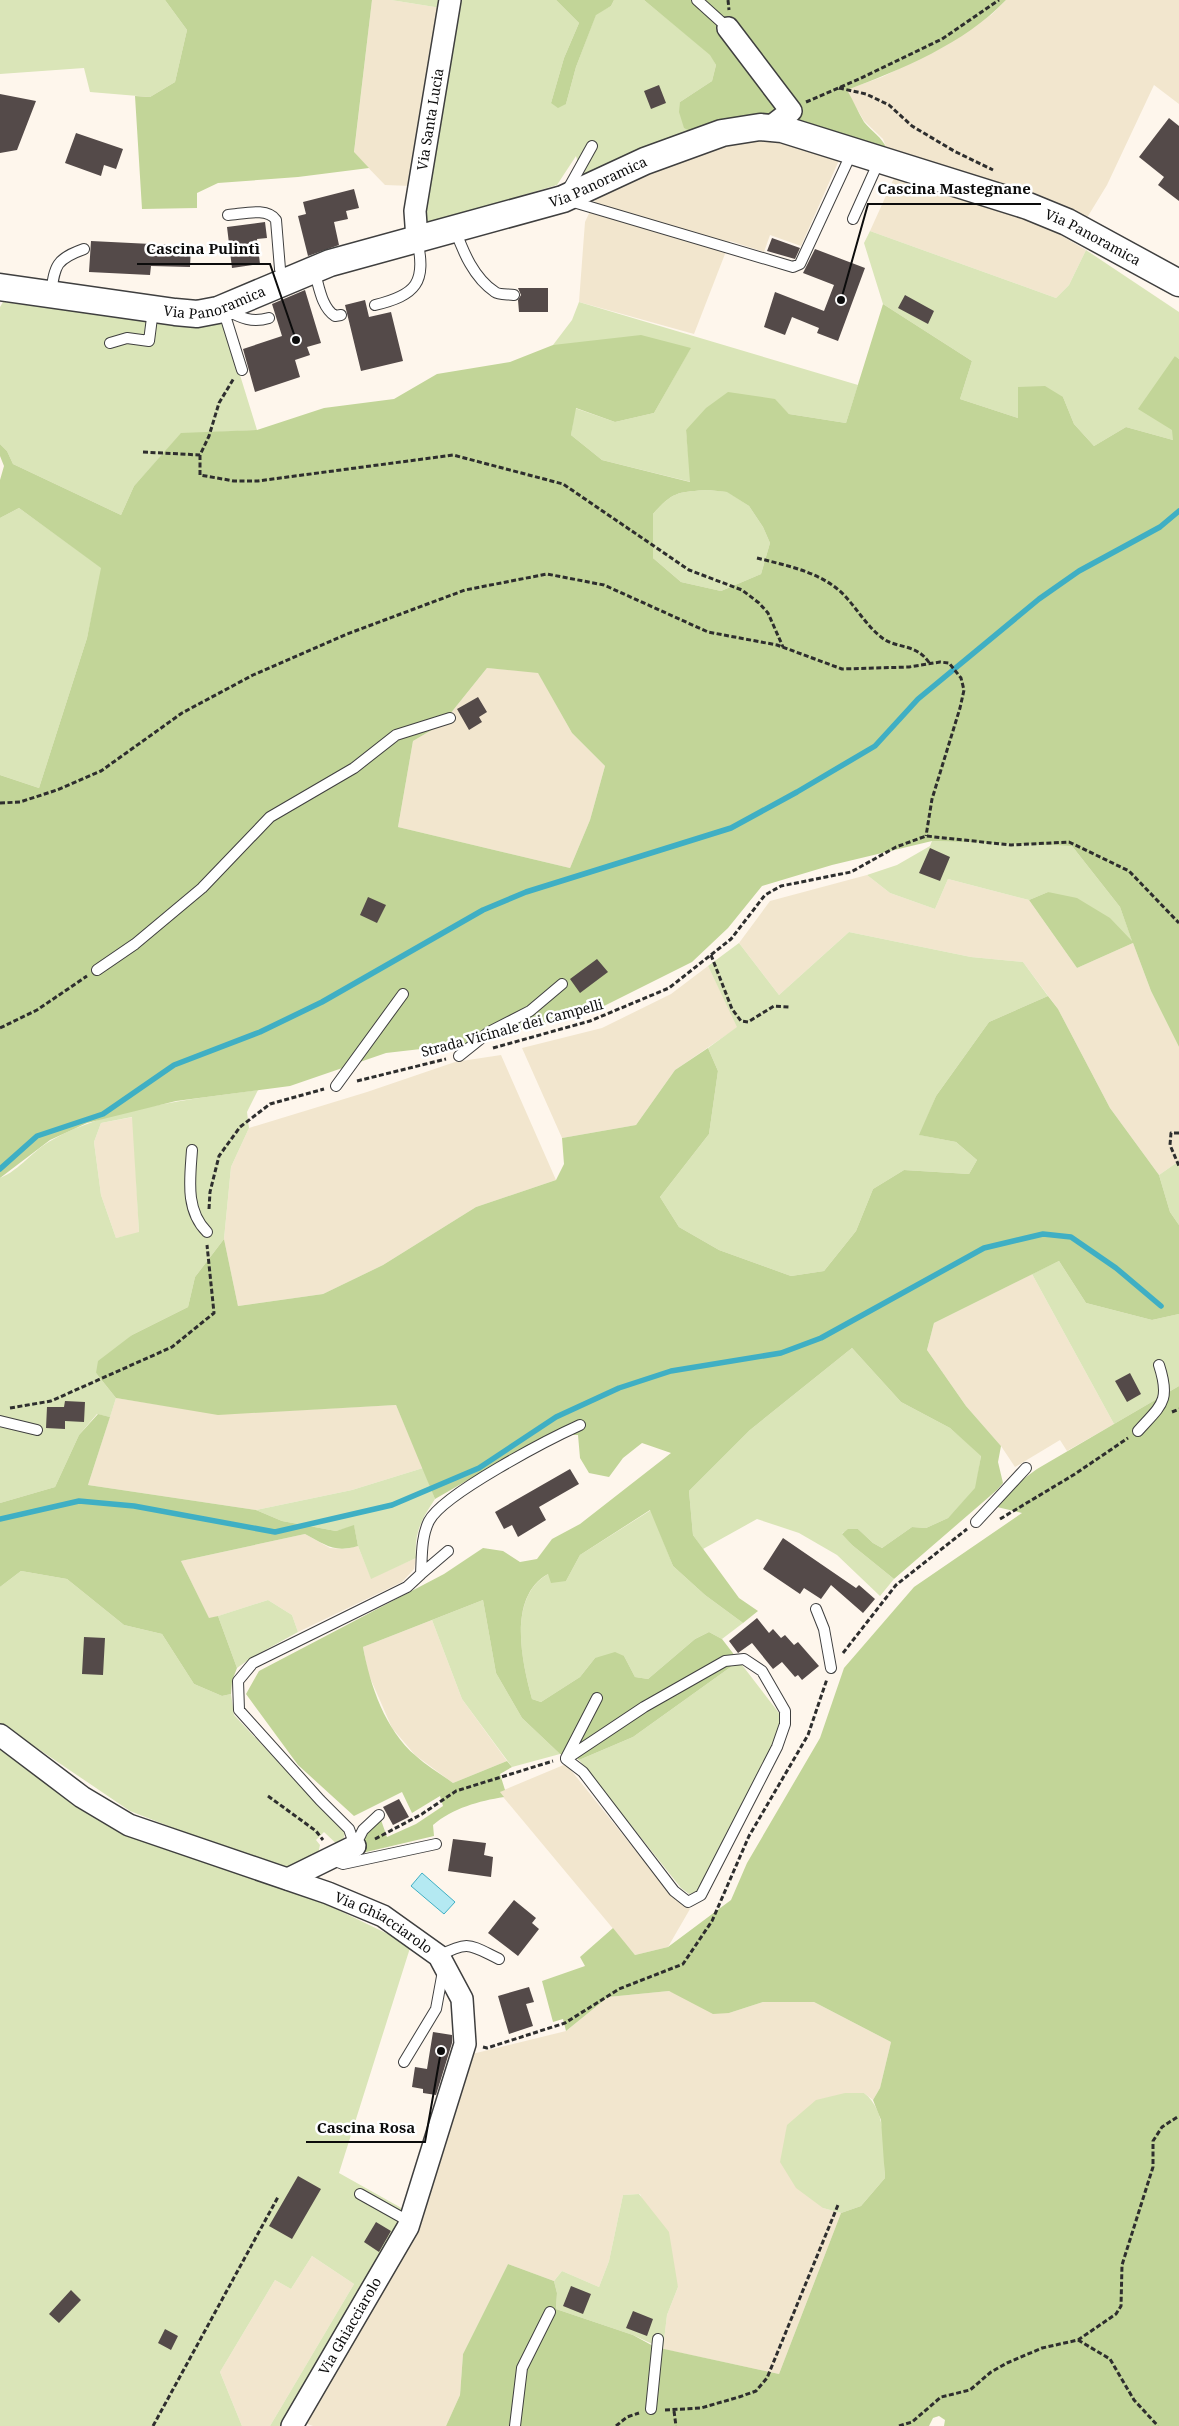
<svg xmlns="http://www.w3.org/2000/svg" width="1179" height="2426" font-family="'Noto Serif',serif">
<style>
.farmland{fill:#f2e6ce}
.green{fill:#dae5b8;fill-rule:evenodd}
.forest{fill:#c2d598;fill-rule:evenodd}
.water{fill:#b4e9f2;stroke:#3fafc4}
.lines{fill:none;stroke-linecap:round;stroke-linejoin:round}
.stream{stroke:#3fafc4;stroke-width:5.5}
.building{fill:#544a49}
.service-casing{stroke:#3f3f3f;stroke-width:12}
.minor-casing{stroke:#3f3f3f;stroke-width:24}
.tertiary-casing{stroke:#3f3f3f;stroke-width:29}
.path{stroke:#2e2e2e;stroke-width:3;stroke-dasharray:5 2.5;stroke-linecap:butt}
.service{stroke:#fff;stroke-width:10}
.minor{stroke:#fff;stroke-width:21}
.tertiary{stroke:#fff;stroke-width:26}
.labels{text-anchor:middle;stroke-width:5;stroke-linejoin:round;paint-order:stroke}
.street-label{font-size:14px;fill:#0c0c0c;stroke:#fff}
.leader{fill:none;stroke:#0c0c0c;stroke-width:2}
.callout-dot{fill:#0c0c0c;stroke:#fff;stroke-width:2}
.callout-label{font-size:15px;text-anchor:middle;font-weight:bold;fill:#0c0c0c;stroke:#fff;stroke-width:5;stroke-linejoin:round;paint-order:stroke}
</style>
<rect width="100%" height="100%" fill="#fef6ec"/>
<path class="farmland" d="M372,0H391L441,8L411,186L385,185L354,153Z
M1006,0H1179V104L1154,85L1107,185L1085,221L887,149L883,139L864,121L846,90L882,77L941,48L991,15Z
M783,137L840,158L801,246L770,235L764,252L730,241L694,334L579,302L585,222L599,192L740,140Z
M894,178L1045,226L1086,250L1069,285L1056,298L870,231Z
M487,668L538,672L572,733L605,766L590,820L570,868L398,827L413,741L442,724Z
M867,875L890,893L935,909L948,879L1029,900L1077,968L1133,943L1151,991L1179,1047V1161L1159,1175L1110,1108L1058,1009L1023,962L971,957L849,932L779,995L739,943L770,901Z
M708,966L738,1027L675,1070L636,1125L562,1138L522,1048L602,1028L671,994Z
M501,1055L556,1180L476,1207L383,1265L323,1294L238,1306L224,1239L231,1167L249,1128L367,1092L455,1062Z
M133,1117L139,1233L116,1238L101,1195L94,1142L101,1123Z
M1032,1274L1114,1424L1067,1451L1060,1440L1015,1467L1001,1446L966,1406L927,1350L934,1323Z
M116,1398L218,1414L396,1405L423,1468L352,1490L256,1510L88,1485Z
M305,1534L330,1548L345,1549L358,1546L371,1578L416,1558L414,1569L402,1582L298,1632L292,1615L268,1600L209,1619L181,1561Z
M432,1620L462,1699L507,1761L453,1783L415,1755L392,1728L368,1673L363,1647Z
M566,1764L668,1891L690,1909L668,1947L635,1955L499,1792Z
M669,1991L729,2013L763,2002H814L891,2042L880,2088L873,2100L864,2093H845L823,2208L841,2213L779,2374L663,2349L667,2315L678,2287L640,2194L623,2195L609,2261L599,2287L562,2271L554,2281L508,2264L463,2354L460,2395L446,2426H313L305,2423L419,2225L472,2054L566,2031L608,1997Z
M312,2256L354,2284L270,2426H242L220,2372L275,2280L291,2289Z"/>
<path class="green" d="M0,0H165L187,30L175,82L150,97L90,92L84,68L0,74Z
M391,0H441V8Z
M456,0H556L579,23L564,58L551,103L566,104L576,67L596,14L611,6L614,0H644L711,55L716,65L712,81L680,102L690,131L582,176L576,156L557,185L425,225L423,202Z
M870,231L1056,298L1069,285L1086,250L1179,312V359L1175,356L1173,440L1126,427L1094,446L1074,424L1063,397L1018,418L960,399L972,361L883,304L864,243Z
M3,302L198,327L222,317L257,430L181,434L134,486L121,515L13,464L7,451L0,444V307Z
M579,302L858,385L846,423L789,414L774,399L686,430L691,482L602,460L571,435L575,408L615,422L654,413L690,349L553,345L572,320Z
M708,490L728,492L749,506L763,527L770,543L761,574L721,591L681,582L653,558V514C673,491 679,492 708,490Z
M19,508L102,568L87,638L39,788L0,775V518Z
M932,841L1072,846L1120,907L1133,943L1048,892L1029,900L948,879L935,909L890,893L867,875L897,865L930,846Z
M849,932L971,957L1023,962L1048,996L989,1022L936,1096L920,1135L956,1142L977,1160L969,1174L904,1170L873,1189L856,1231L824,1271L791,1276L719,1250L679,1227L660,1197L709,1134L718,1071L708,1048L737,1027L708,966L739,943L779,995Z
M258,1090L247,1112L249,1128L231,1167L224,1239L195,1277L188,1307L132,1335L96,1373L116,1398L110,1417L97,1414L79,1435L55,1487L0,1503V1178C20,1170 33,1150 52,1140C108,1108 193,1099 258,1090ZM132,1117L139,1232L116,1238L101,1195L94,1142L101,1123Z
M1179,1161V1225L1170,1212L1159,1175Z
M1059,1261L1086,1303L1152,1320L1179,1314V1386L1114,1424L1032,1274Z
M852,1348L901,1402L950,1428L981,1455L976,1488L948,1518L926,1528L912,1527L882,1548L873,1543L858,1529L842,1533L852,1545L894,1579L880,1596L837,1555L799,1533L757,1519L703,1549L693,1535L689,1491L750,1430Z
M423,1468L435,1499C421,1520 414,1533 416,1558L371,1579L358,1546L354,1526L336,1531L282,1521L256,1510L352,1490Z
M651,1510L673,1566L705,1595L743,1623L722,1639L709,1632L695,1639L648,1679L635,1677L624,1656L595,1658L580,1677L541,1702L532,1699C522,1662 507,1598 548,1574L566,1581L580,1555Z
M21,1571L67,1579L124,1625L162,1634L194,1684L222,1696L231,1694L234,1715L345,1833L341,1848L324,1832L316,1840L320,1845L317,1858L286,1872L130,1811L0,1723V1587Z
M268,1600L292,1615L298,1632L251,1658L237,1668L218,1616Z
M483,1600L496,1673L522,1718L560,1754L512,1767L462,1699L432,1620Z
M739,1661L782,1717L774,1745L696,1893L689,1894L681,1888L579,1760L633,1737Z
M0,1749L74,1802L301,1892L392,1936L410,1948L339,2173L405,2210L284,2426H270L354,2284L312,2256L291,2289L275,2280L220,2372L242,2426H0Z
M845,2093H864C888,2111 883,2150 885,2178L861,2206L841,2213L823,2208L796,2188L780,2162L787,2125L816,2100Z
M639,2194L669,2232L678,2287L667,2315L663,2349L633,2335L556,2309L557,2293L554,2281L562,2271L599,2287L609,2261L623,2195Z"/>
<path class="forest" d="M165,0H372L354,152L369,168L298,177L218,183L197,193V208L142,209L135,96L150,97L175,82L187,30Z
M556,0H614L611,6L596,15L576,67L566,104L558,108L551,103L564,58L579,23Z
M644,0H1006C964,44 902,69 847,90C853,100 858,112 864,122C872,132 882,137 887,149L744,116L722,119L690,131L684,128L679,112L680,102L712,81L716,65L710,55Z
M883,304L972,361L960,399L1018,418V387L1045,386L1063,397L1074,424L1094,446L1126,427L1173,440L1172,430L1138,409L1175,356L1179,359V1047L1151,991L1133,943L1077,968L1029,900L1048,892L1077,898L1110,918L1132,941L1120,907L1072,846L932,841L832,865L762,886L728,928L692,962L598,1009L473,1043L386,1053L290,1086L176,1101L87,1123L50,1140L0,1178V775L39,788L87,638L101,568L19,508L0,518V480L4,466L0,456V444L7,451L13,464L121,515L134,486L181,433L257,430L324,408L394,399L437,374L510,362L553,345L641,335L691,348L654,413L615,422L576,408L571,435L602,460L690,482L686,430L706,408L728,392L775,399L789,414L846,423ZM708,490L727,492L749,506L763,527L770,543L761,574L721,591L681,582L653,558V514C673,491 679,492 708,490ZM487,668L538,673L572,733L605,766L590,820L570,868L398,827L413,741L442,724Z
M1048,996L1058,1009L1110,1108L1159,1175L1170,1212L1179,1225V1314L1152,1320L1086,1303L1059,1261L934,1323L927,1350L966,1406L1001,1446L998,1462L1003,1483L997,1490L894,1579L852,1545L842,1534L848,1529H858L873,1543L882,1548L912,1527L926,1528L948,1518L975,1488L981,1456L950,1428L901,1402L852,1348L750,1430L689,1491L693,1535L739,1598L758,1611L743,1623L705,1595L673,1566L650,1510L580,1555L566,1581L551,1583L548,1574C507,1597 522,1662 532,1699L541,1702L580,1677L595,1658L615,1652L624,1656L635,1677L648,1679L695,1639L709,1632L722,1639L739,1661L633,1737L579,1760L573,1756L560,1754L522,1718L496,1673L483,1600L363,1647C370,1685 385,1730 416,1756C427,1766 441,1774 453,1783L507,1761L512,1767L500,1774L505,1790L500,1792L504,1797C479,1801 453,1808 433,1825L434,1836L345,1857L366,1837L370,1828L381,1820L387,1837L416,1824L443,1806L440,1796L412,1813L402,1792L354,1816L298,1765L246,1694L259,1671L444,1574L483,1548L503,1551L520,1562L537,1559L552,1539L580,1524L671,1453L642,1443L623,1458L609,1477L589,1473L580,1458L578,1435H546L435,1499L396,1405L218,1415L116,1398L96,1373L98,1361L132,1335L188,1307L195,1277L224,1239L238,1306L323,1294L383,1265L476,1207L556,1180L564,1164L562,1138L636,1125L675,1070L708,1048L718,1071L709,1134L660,1197L679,1227L719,1250L791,1276L824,1271L856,1231L873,1189L904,1170L969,1174L977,1160L956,1142L919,1135L936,1096L989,1022Z
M1179,1386V2426H944L945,2420L939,2416L933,2418L929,2426H446L460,2395L463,2354L508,2264L554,2281L557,2293L556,2309L633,2335L655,2347L779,2374L841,2213L861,2206L885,2178L881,2120L873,2100L880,2088L891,2042L814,2002H763L729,2013L713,2014L669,1991L608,1997L566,2031L563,2019L553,2022L542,1981L585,1966L580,1957L613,1928L635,1955L668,1947L731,1900L747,1863L820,1738L844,1668L914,1587L1022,1513L997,1507L1022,1480L1037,1469Z
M98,1414L110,1417L88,1485L256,1510L282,1521L336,1531L354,1525L358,1546C334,1553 326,1545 305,1534L181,1561L209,1618L218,1616L237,1668L232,1681L231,1694L222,1696L194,1684L162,1634L124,1625L67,1579L21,1571L0,1587V1503L55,1487L79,1435Z"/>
<path class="water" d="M422,1873L455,1902L444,1914L411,1886Z"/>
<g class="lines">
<path class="stream" d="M0,1169L37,1136L103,1114L174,1065L260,1032L322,1002L483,910L526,892L731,828L797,792L875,746L918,699L1039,599L1079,571L1160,527L1179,511
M0,1519L79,1501L134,1506L275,1532L392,1505L479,1468L556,1417L619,1388L671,1371L781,1353L821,1338L984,1248L1043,1234L1071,1237L1116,1268L1161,1306"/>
</g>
<path class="building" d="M659,85L666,103L651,109L644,91Z
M0,94L36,101L17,150L0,153Z
M1169,118L1179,126V201L1158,185L1164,177L1139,157Z
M76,133L123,149L116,169L104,165L101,176L65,163Z
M354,189L359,208L346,211L348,219L334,222L339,245L308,256L298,216L306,214L303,202Z
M265,222L267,238L257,239L260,264L232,268L227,227Z
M772,238L800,248L795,259L767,251Z
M91,241L191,246L190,267L151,266L150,275L89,272Z
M815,249L865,268L838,341L817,333L819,328L792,317L785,335L764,327L775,292L824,311L834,285L803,273Z
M518,288H548V312H519L518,300L521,295Z
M305,290L321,343L307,347L310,355L295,360L300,377L255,392L243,349L282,336L272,304Z
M905,295L934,311L928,324L898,308Z
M365,300L369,317L391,312L403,361L361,371L345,305Z
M478,697L487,712L479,717L482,722L469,730L457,709Z
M930,848L950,857L940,881L919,873Z
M368,897L386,905L377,923L360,915Z
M597,959L608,972L580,993L570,979Z
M1130,1373L1141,1394L1127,1402L1115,1381Z
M65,1401L85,1402L84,1422L65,1421V1429L46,1428L47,1407H64Z
M570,1469L579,1484L539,1507L546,1520L518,1537L512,1525L504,1529L495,1512Z
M783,1538L856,1588L859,1585L875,1599L863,1613L831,1585L821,1599L804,1588L800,1594L763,1569Z
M757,1618L769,1633L773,1629L781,1638L785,1635L794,1645L798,1642L819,1666L802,1680L798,1675L795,1677L782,1662L773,1669L752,1643L738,1653L729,1641Z
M84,1637L105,1638L103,1675L82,1674Z
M399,1799L409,1817L393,1825L383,1807Z
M453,1839L486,1843L484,1855L493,1857L491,1877L448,1871Z
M514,1900L536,1918L532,1923L539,1929L518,1956L488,1933Z
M529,1987L534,2002L526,2004L533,2026L509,2034L498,1996Z
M433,2032L452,2035V2043L436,2095L423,2093V2089L412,2087L415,2067L427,2069Z
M298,2176L321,2189L292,2239L269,2226Z
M376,2222L391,2231L379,2252L364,2242Z
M571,2286L591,2294L583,2314L563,2306Z
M71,2290L81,2300L59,2323L49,2314Z
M633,2311L653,2319L647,2336L626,2328Z
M165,2329L178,2336L171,2350L158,2343Z"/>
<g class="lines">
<g class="service-casing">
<path id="service" d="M697,0L728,28
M567,191L592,146
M570,201L793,267L800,264L852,152
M228,215C243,214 267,207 276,220L280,269L285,281
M853,219L879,161
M455,229C463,252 474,278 495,292C499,295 508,294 514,295
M314,270C319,285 321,307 335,316L341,315
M51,293C55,265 56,259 84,249
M375,305C416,295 427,283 417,239
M223,309L242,370
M226,310C241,318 252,323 269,318
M110,343L127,338L149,341L153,310
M97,970L135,944L202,888L270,817L354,768L396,735L450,718
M459,1056L489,1032L530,1011L562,984
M336,1086L403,994
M192,1150C190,1179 185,1210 207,1232
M0,1421L37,1430
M1138,1431C1161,1405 1171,1402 1159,1365
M976,1522L1026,1468
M421,1574L448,1551
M816,1609L824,1629L831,1668
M744,1659L762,1671L785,1711V1724L777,1747L701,1895L688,1902L674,1891L583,1772L566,1759L644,1707L725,1661Z
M566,1758L597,1698
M355,1846L349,1829L320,1800L239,1710L238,1681L253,1663L407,1587L421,1574C422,1557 421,1537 429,1521C443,1494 549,1439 580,1425
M355,1846L363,1830L379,1815
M330,1859L343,1864L436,1844
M439,1956C469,1940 470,1945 499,1959
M404,2062L436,2009L443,1971
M360,2194L410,2222
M651,2409L658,2339
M515,2426L522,2368L550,2312"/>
</g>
<g class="minor-casing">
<g id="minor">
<path d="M728,28L791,111L769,128"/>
<path id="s1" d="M417,239L415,211L450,0"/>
<path id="s2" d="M0,1735L82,1797L129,1825L328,1893L383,1916L439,1956L462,1999L465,2044L408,2227L292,2426"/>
<path d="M288,1879L355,1846"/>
</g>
</g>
<g class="tertiary-casing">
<g id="tertiary">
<path id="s3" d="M0,287L175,312L197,314L218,310L330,263L563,199L645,161L722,133L760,127L782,129L1028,206L1067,222L1179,283"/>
</g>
</g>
<path class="path" d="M728,0L729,10
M839,88L866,94L889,105L912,126L954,151L993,170
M806,102L859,79L942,39L999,0
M143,452L200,455L209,436L219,403L234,378
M200,455V475L234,481H258L453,455L563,484L689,570L742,590L759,603L768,613L783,647
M757,558C788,566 822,572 845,596C857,609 867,626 881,637C897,650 916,642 930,664
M0,803L20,802L57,790L101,771L182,713L253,675L347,634L465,590L547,574L604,585L708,632L777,645L842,669L909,667L940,662L949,663L961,678L964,690L960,708L932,799L926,836
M711,955L732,1009L741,1021L748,1022L774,1006L789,1007
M0,1028L37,1010L87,976
M493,1048L590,1021L669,988L731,939L765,895L781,886L851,872L896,847L926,836L1011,845L1069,842L1129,871L1179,923
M357,1081L446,1059
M1179,1133H1171L1170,1145L1179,1166
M209,1209L210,1192L219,1156L240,1127L270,1104L324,1089
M10,1408L51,1401L172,1347L214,1313L207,1245
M1172,1412L1179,1409
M1000,1519L1075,1474L1128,1438
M843,1653L896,1585L967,1529
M268,1796L316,1831L323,1840
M375,1839L422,1814L456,1791L553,1761
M483,2047L487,2048L565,2023L619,1989L683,1964L712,1921L749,1836L808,1735L827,1679
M1078,2340L1110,2359L1134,2400L1158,2426
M665,2410L701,2408L739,2397L756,2391L767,2378L838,2205
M674,2411L676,2426
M153,2426L278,2197
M616,2426L627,2417L639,2413
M899,2426L912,2422L941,2397L970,2390L991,2372L1007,2363L1042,2348L1078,2340L1116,2314L1121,2306L1122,2265L1153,2167V2141L1162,2127L1179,2116"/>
<use href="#service" class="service"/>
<use href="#minor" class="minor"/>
<use href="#tertiary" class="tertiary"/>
</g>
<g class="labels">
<g class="street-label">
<text dy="5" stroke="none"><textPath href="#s1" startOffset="121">Via Santa Lucia</textPath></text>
<text dy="5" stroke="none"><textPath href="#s3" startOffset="622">Via Panoramica</textPath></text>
<text dy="5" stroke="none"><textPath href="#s3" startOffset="1146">Via Panoramica</textPath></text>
<text dy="5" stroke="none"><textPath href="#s3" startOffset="218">Via Panoramica</textPath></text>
<text transform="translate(512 1028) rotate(-15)" y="5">Strada Vicinale dei Campelli</text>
<text dy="5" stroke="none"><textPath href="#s2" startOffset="431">Via Ghiacciarolo</textPath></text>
<text transform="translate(350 2326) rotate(-60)" y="5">Via Ghiacciarolo</text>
</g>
</g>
<path class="leader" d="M841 300L868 204H1041M296 340L270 264H137M441 2051L425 2142H306"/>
<g class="callout-dot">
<circle cx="841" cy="300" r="5"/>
<circle cx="296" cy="340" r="5"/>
<circle cx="441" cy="2051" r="5"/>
</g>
<g class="callout-label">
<text x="954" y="194">Cascina Mastegnane</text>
<text x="203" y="254">Cascina Pulintì</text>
<text x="366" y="2133">Cascina Rosa</text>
</g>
</svg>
